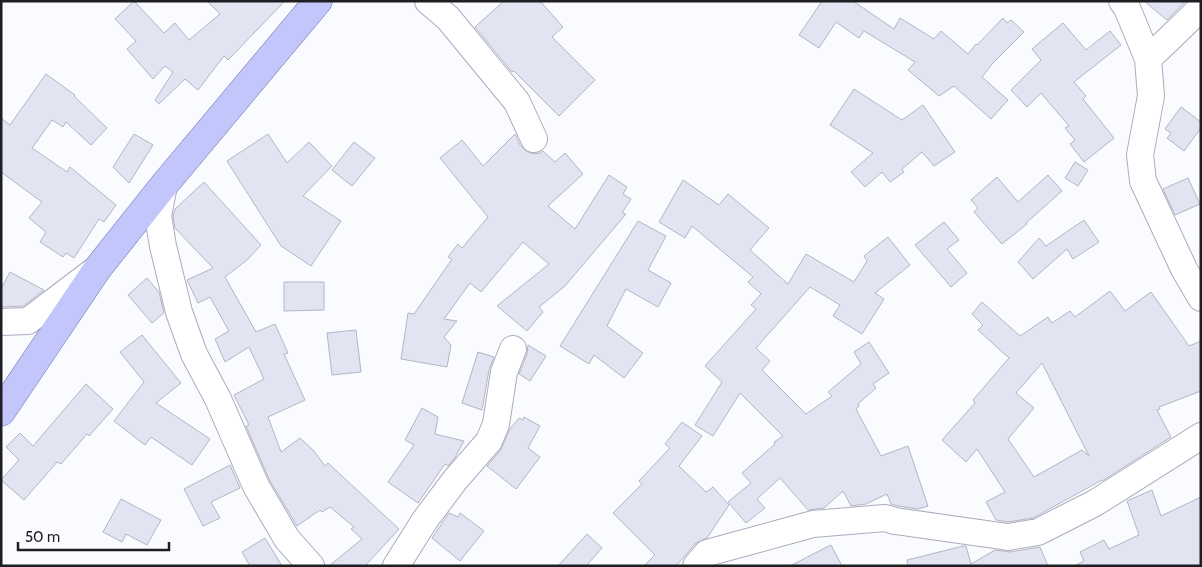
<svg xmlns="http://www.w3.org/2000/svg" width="1202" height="567" font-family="Cabin,sans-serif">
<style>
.building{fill:#e2e4f2;stroke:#b3b5c6;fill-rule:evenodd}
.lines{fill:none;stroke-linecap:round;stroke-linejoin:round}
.minor-casing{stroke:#aaacbd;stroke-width:28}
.major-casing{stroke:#6f73ae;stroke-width:29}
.minor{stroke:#fff;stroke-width:26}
.major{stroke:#c2c6fa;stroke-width:28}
</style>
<rect width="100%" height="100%" fill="#fafbfe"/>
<path class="building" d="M134,1L164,33L175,23L189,40L220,14L207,1H285L228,60L224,56L198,90L185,79L159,104L155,100L173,72L165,66L153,79L127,49L136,41L115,19Z
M504,1H540L563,27L552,37L595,80L559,116L514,71L512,72L475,27Z
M822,1H853L894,29L900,18L934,39L941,31L968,54L976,44L977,45L1003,18L1007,23L1011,20L1024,32L993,63L982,77L1008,100L991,119L954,86L939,96L908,70L915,62L864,31L859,38L836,22L819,48L799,35Z
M1144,1H1186L1167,20Z
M1063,23L1086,50L1110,31L1121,45L1074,82L1086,96L1083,99L1114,138L1084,162L1070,144L1075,140L1065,128L1069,126L1041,93L1027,107L1011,90L1041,60L1032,49Z
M46,74L75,95L74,96L107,128L91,145L66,122L63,127L52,120L32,148L67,172L70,167L116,205L104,222L99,219L74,258L66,253L63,257L40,242L46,232L29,218L42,202L1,172V118L10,125Z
M854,89L902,120L923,105L955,152L934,166L922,152L902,169L904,172L890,182L882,172L865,187L851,172L873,153L830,125Z
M1181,107L1201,122V128L1184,151L1167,138L1171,133L1165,129Z
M134,134L153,145L129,183L113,167Z
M268,134L287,163L309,142L332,166L303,196L341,221L311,266L281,246L227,161Z
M515,134L520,145L526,151L533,154L540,153L543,151L555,162L565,153L583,174L548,206L575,229L609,175L627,187L623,194L631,199L622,213L626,214L565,286L539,307L543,312L527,331L497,306L549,264L523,242L481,292L470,283L444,319L457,321L444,337L451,345L447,367L401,359L408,313L414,314L452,259L448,257L458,244L462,248L488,217L440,158L462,140L483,166Z
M354,142L375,158L352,186L332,170Z
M1075,162L1088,170L1078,186L1065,178Z
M1048,175L1062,191L1026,223L1027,224L1002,244L974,212L978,208L971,200L997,177L1018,202Z
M1188,178L1200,204L1175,215L1163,189Z
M683,180L719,205L728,194L769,228L750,250L788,284L806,254L854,282L867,261L864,256L888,237L910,265L875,293L884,299L862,334L833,316L840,305L810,287L756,348L770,361L762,370L806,414L832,396L828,392L861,364L854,352L869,342L889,373L873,384L876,388L858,404L859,406L856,409L881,456L908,446L928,506L918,509L898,506L891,504L887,494L866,504L851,506L843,491L824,508L808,510L780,478L757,499L765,508L746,523L728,502L751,483L742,473L775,444L774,442L783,436L740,393L713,436L695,425L722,382L705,366L756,309L751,305L761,294L748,282L753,277L692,226L685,238L659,222Z
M204,182L261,245L247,260L225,277L256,332L275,324L288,353L284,354L305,400L268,417L281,452L300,438L314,451L325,466L328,463L399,529L365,566H329L362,539L351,529L354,527L330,507L322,512L320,510L297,526L269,479L246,426L249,425L234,395L264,379L249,347L225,362L215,339L229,331L210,297L198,303L187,280L213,268L175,228L173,216L175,209Z
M1084,220L1099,242L1073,259L1067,249L1033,279L1018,262L1039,238L1046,246Z
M638,221L666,236L648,270L671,283L658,307L626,289L607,326L643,353L624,378L594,355L589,364L560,346Z
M944,222L959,240L947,249L967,273L951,287L915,245Z
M10,272L44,290L23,306L1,307V289Z
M147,278L159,292L164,313L152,323L128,295Z
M284,282H324V310L284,311Z
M1110,291L1125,311L1151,292L1189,346L1201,341V391L1159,407L1160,409L1157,410L1171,437L1102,481V480L1033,518L1008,522L996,520L986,502L1005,492L977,449L966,462L942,440L975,403L973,400L1009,358L978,330L983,325L972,314L982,302L1020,336L1048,317L1052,323L1070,311L1075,317ZM1042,363L1089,456L1082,450L1034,477L1008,439L1034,408L1016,393Z
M356,330L361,372L332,375L327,333Z
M142,335L181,383L156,403L210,439L192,465L151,437L145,445L114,421L144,382L120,352Z
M528,345L546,356L530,381L519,374L527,354Z
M478,352L494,357L489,370L482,410L462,403Z
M86,384L113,409L89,436L87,434L61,464L57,462L24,500L1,480L19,460L6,447L20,433L33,446Z
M422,408L438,417L435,434L464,441L454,459L448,466L445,464L418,503L388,482L414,445L405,440Z
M524,417L540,426L528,448L540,457L516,489L487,466L500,451L510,429L519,418L523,420Z
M682,422L702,436L679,466L706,492L713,487L729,505L707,538L696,543L676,566H644L655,555L613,513L642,484L639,481L670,448L665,444Z
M230,465L240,488L211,502L220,518L203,526L184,489Z
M1152,490L1161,516L1201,497V566H1074L1084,561L1080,552L1104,540L1109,549L1139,535L1127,501Z
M121,499L161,520L147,545L126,534L122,542L103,532Z
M449,513L458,517L460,513L484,531L460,561L432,538Z
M587,534L602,548L586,566H558Z
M265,538L282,566H250L242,552Z
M831,545L842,566H790L819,551Z
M963,546H966L971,564L995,550L1010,552L1040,547L1048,566H908L907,560Z"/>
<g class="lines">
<g class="minor-casing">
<path id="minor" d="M428,1L448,18L517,102L534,139
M1122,1L1127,8L1148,59L1151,96L1140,155L1143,181L1184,269L1201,298
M1148,59L1201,8
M164,185L158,216L163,246L179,312L194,354L218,399L256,486L287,539L311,566
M1,322L28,321L94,271
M396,566L425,520L455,480L489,441L496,424L504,372L513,349
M696,566L707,553L813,524L885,518L895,521L1008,537L1038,532L1095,503L1201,436"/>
</g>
<g class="major-casing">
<path id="major" d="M1,412L98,268L164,185L318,1"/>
</g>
<use href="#minor" class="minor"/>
<use href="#major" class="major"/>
</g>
<rect width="1202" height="567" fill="none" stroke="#1e1f25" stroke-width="5"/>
<path d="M18 542v8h151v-8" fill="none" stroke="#1e1f25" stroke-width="2.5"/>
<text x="25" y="542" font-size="15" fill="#1e1f25" stroke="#fafbfe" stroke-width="4" paint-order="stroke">50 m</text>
</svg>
